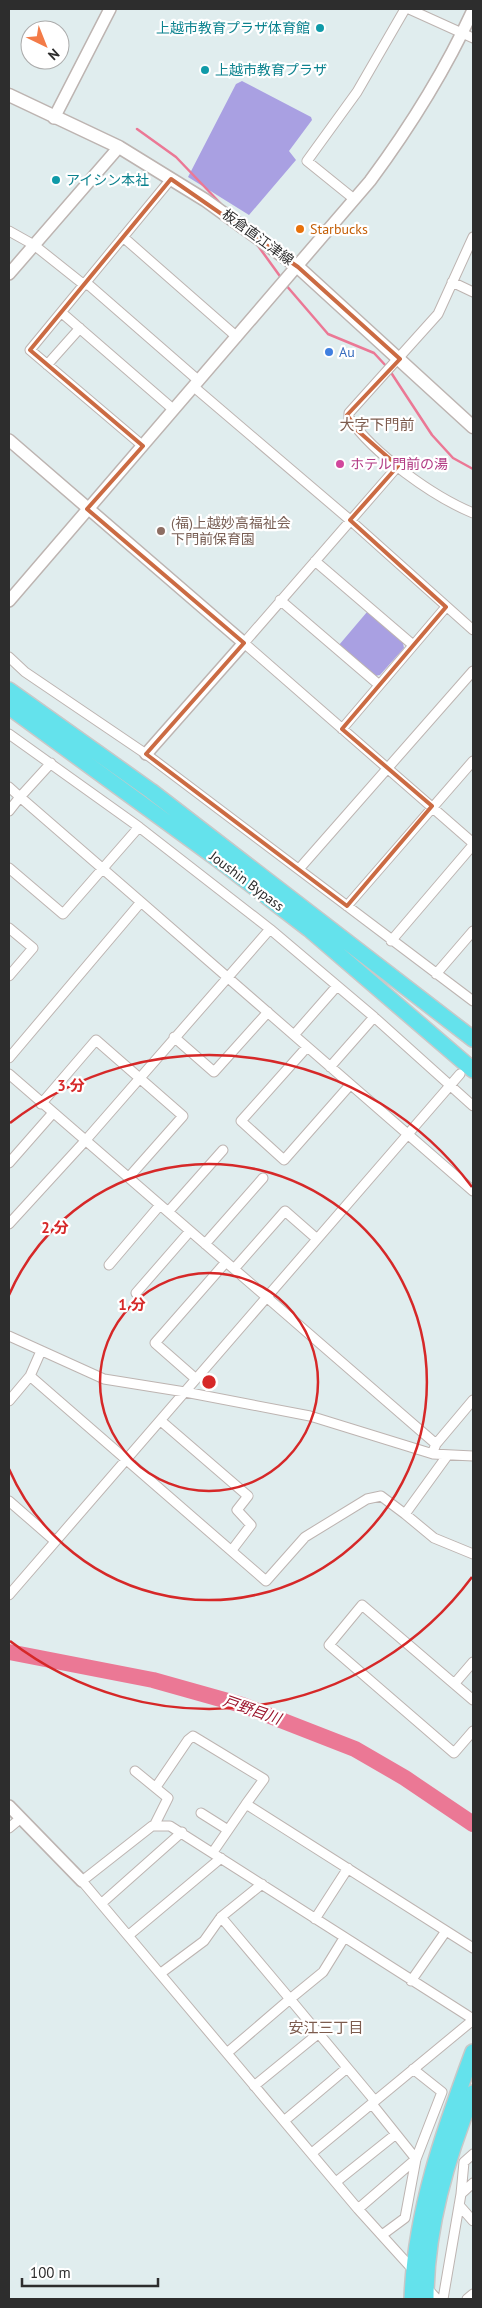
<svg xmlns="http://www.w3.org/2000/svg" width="482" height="2308" font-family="'PT Sans','Noto Sans JP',sans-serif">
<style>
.green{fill:#a9a0e2}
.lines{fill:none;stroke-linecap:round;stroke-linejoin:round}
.stream{stroke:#eb7895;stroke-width:2.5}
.river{stroke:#eb7895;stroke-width:16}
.minor-casing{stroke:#bdb4b1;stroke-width:11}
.tertiary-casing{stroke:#bdb4b1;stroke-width:14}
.secondary-casing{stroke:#bdb4b1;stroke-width:15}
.trunk-casing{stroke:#c8c8c8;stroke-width:18}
.minor{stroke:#fff;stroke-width:9}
.tertiary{stroke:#fff;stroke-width:11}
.secondary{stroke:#fff;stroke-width:12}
.trunk{stroke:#64e2ec;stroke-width:15}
.marked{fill:none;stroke:#cb6b43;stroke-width:4;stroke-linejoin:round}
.ring{fill:none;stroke:#d62828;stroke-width:2.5}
.culture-dot{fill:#0f9aa8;stroke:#fff;stroke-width:2}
.food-dot{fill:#e8710a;stroke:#fff;stroke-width:2}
.shop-dot{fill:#3f7fe0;stroke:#fff;stroke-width:2}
.hotel-dot{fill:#d1479c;stroke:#fff;stroke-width:2}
.education-dot{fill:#8d6e63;stroke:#fff;stroke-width:2}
.labels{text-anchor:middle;stroke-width:4.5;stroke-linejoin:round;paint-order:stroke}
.culture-label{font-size:14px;fill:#0d838f;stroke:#fff;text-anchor:start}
.food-label{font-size:14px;fill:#c56008;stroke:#fff;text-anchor:start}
.street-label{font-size:14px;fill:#2d2d2d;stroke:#fff}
.shop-label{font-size:14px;fill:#366cbe;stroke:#fff;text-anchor:start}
.hotel-label{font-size:14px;fill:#b23c85;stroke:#fff;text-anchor:start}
.education-label{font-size:14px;fill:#785e54;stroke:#fff;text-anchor:start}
.neighbourhood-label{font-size:15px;fill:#7d5c4e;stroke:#fff}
.water-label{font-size:15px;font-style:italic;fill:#9b132b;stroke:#fff}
.centre{fill:#d62828;stroke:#fff;stroke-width:2.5}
.ring-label{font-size:15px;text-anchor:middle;font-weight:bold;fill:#d62828;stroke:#fff;stroke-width:4.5;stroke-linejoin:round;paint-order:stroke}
</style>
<rect width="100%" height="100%" fill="#e0edee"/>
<path class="green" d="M242,81L311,117L312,120L289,151L296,160L249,215L188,177L236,84Z
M367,612L403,643L404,648L380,675L375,676L339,645Z"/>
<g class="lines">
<path class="stream" d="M137,129L176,157L221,204
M256,243L282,279
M285,284L328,334L374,353L387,367
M390,371L432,435L453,458L473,469"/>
<path class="river" d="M9,1652L153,1680L242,1705L355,1749L405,1778L473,1824"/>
<g class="minor-casing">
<path id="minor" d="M409,9L473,38
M354,199L307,161L357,92L405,9
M9,231L34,245L83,284L90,286L199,381
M123,237L237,337
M473,237L438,314L349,413V418C374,454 432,496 473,513
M452,282L473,292
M62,313L174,410
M47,365L80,328
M194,387L350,520L473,630
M143,446L30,350L171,179
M398,466L244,643L473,843
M315,561L413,645
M280,600L378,684
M9,657L25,672L146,754L473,1001
M342,729L446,607
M9,734L139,827L270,929L85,1141L9,1224
M51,763L20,797L141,902
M9,787L20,797L9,811
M9,868L63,914L139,827
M299,869L473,671
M347,906L473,761
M9,928L33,948L9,976
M270,929L374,1017L473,1106
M391,941L473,845
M436,974L473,931
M294,1035L337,986
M174,1037L214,1072L268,1012
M307,1047L241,1121L284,1160L350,1085
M9,1058L141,902L473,1191
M330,1067L374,1017
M9,1074L436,1444
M41,1104L96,1040L183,1116L129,1177
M9,1163L52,1114
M168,1212L223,1150
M205,1244L263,1178
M109,1265L160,1205
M234,1269L285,1211L317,1239
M136,1293L190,1231
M9,1336L104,1379L185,1392L310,1416L433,1454L473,1456
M41,1351L30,1376L266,1581L305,1537L367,1499L381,1496L405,1514L447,1456
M196,1379L155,1343L226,1262
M9,1401L30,1376
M161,1421L248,1496L237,1510L251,1525L232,1550
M434,1449L436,1444L473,1400
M9,1501L55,1541
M405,1514L434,1538L473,1554
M9,1595L460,1074
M455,1683L473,1662
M473,1700L362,1605L329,1645L454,1753L473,1731
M135,1771L168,1798L154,1826
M156,1787L188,1740L193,1736L264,1779L246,1804
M201,1813L228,1830
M9,1828L21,1818
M213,1852L246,1804L473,1948
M102,1903L182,1832
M315,1919L348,1868
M129,1935L221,1858
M344,1938L323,1972L290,1999L375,2101
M161,1973L204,1941L221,1917
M411,1981L446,1931
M227,2053L290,1999L221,1917L262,1884
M254,2086L319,2033
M284,2121L347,2068
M312,2153L473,2020
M336,2182L396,2134
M461,2194L464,2162L473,2154
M459,2205L473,2221
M358,2209L416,2159L372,2104
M382,2235L405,2218L416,2159L442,2092L413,2069
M415,2272L358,2209L82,1881L152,1826H170L473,2019
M426,2287L437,2299
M443,2299L461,2194L473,2183
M467,2299L473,2294"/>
</g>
<g class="tertiary-casing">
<path id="tertiary" d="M54,118L110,9
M9,274L119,147
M9,440L244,643L146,754
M9,601L370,181C410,127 445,71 473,10
M9,1806L82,1881"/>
</g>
<g class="secondary-casing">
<path id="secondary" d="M9,95L119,147L205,200L298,267L473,427"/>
</g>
<g class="trunk-casing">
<path id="trunk" d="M9,690L151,791L473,1039
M9,707L216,858L309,929L473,1070
M412,2299C415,2212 443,2133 473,2052
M426,2299C426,2228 447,2158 473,2093"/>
</g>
<use href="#minor" class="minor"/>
<use href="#tertiary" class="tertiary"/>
<use href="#secondary" class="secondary"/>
<use href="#trunk" class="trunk"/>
</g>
<path class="marked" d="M171,179L298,267L400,359L347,415L358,431L398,466L350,520L446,607L342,729L432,806L347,906L146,754L244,643L87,509L143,446L30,350Z"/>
<g class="ring">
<circle cx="209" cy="1382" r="109"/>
<path d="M9 1295A218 218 0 1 1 9 1469"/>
<path d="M472 1577A327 327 0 0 1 10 1641M10 1123A327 327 0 0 1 472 1187"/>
</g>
<g class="culture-dot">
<circle cx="320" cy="28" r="5"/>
<circle cx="205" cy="70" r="5"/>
<circle cx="56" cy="180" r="5"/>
</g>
<circle class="food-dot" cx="300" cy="229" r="5"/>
<circle class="shop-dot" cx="329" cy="352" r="5"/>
<circle class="hotel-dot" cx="340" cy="464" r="5"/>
<circle class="education-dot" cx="161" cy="531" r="5"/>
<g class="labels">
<g class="culture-label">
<text x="310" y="33" text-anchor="end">上越市教育プラザ体育館</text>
<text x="215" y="75">上越市教育プラザ</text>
<text x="66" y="185">アイシン本社</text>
</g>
<g class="food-label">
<text x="310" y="234">Starbucks</text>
</g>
<g class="street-label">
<text transform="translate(258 237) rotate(36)" y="5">板倉直江津線</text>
<text transform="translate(247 881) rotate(37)" y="5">Joushin Bypass</text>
</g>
<g class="shop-label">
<text x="339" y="357">Au</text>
</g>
<g class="hotel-label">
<text x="350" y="469">ホテル門前の湯</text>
</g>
<g class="education-label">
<text x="171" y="528">(福)上越妙高福祉会<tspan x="171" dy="16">下門前保育園</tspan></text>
</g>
<g class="neighbourhood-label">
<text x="377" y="430">大字下門前</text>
<text x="326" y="2033">安江三丁目</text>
</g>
<g class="water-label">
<text transform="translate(252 1710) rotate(19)" y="5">戸野目川</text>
</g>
</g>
<circle cx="209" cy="1382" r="8" class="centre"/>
<g class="ring-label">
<text x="71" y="1091">3 分</text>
<text x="55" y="1233">2 分</text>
<text x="132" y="1310">1 分</text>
</g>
<rect width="482" height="2308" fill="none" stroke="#2d2d2d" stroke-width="20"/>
<g transform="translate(45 45) rotate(137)"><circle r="24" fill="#ffffff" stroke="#ababab"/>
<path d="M0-4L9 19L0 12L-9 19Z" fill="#f37b48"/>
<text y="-8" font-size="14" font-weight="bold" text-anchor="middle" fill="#2d2d2d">N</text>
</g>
<path d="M22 2278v8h136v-8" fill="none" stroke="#2d2d2d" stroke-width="2.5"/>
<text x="30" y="2278" font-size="15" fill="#2d2d2d" stroke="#ffffff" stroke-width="4" paint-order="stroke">100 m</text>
</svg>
